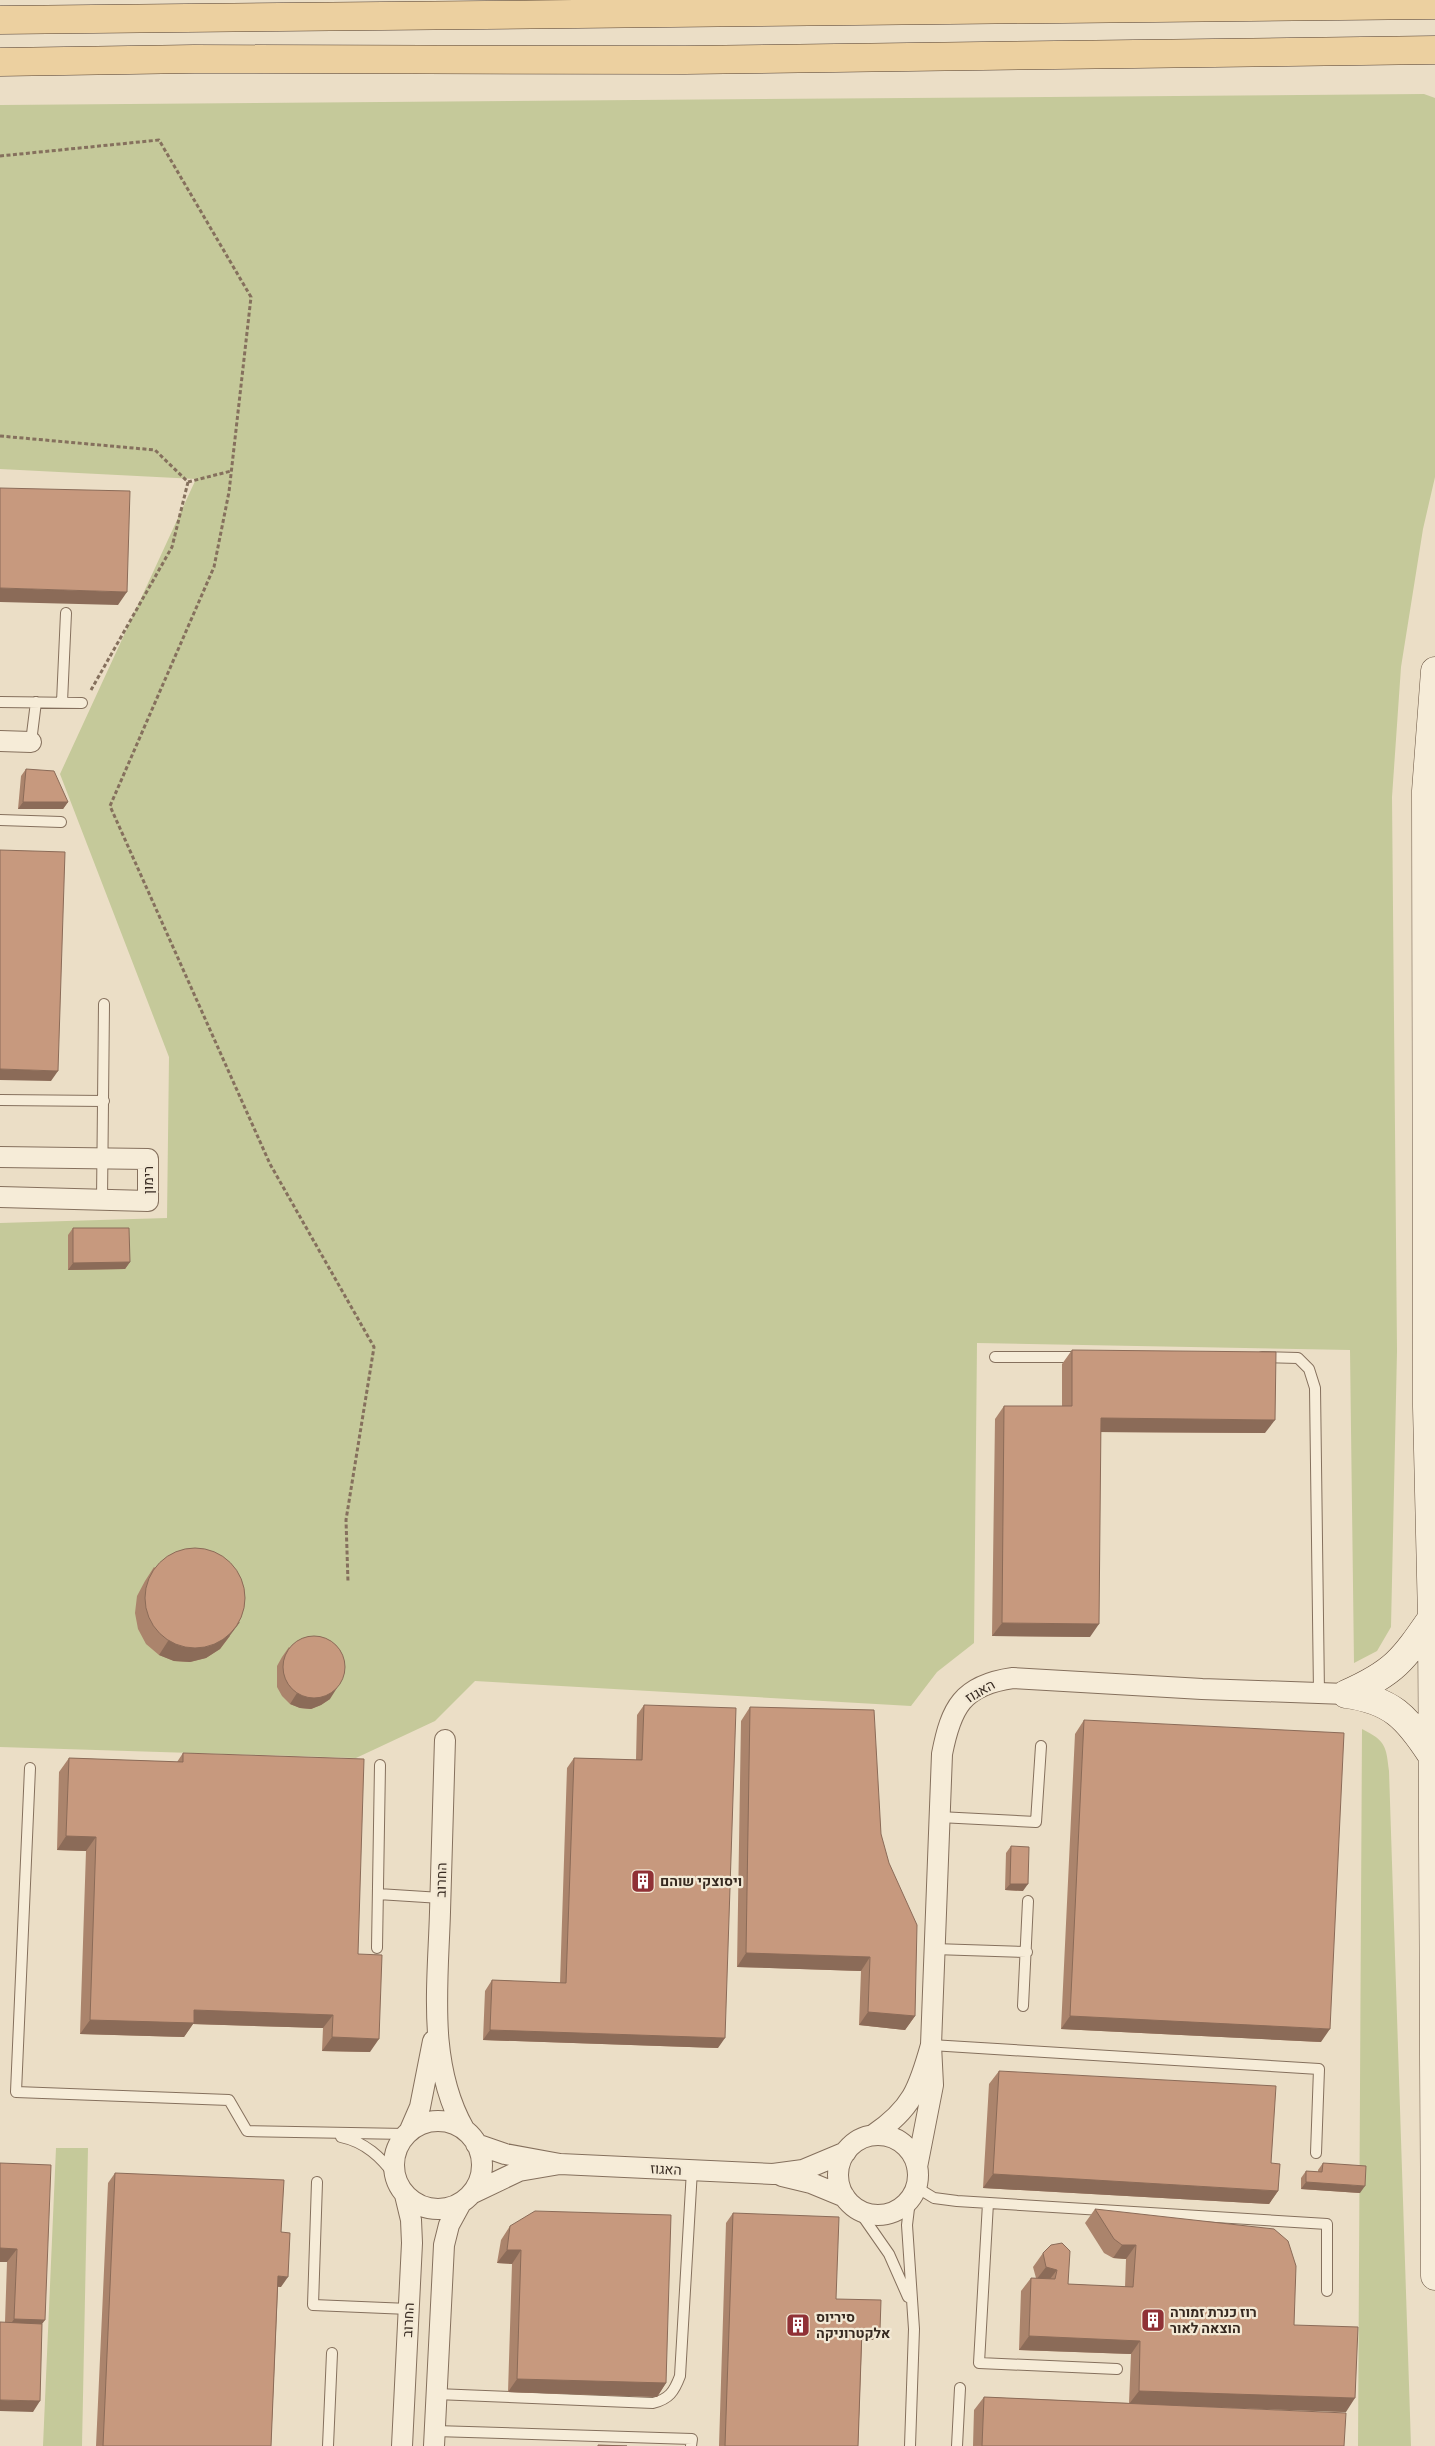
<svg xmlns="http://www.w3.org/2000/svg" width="1435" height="2446" font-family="'Source Serif 4',Heebo,serif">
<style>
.green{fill:#c5c99a}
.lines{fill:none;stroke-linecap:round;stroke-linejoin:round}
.lane-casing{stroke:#85705d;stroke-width:12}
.street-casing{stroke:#85705d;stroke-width:22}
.secondary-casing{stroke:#675240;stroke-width:29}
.primary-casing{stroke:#533f31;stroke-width:29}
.path{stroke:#85705d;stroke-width:3;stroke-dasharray:4 2.5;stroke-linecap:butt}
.lane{stroke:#f6ecd8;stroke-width:10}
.street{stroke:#f6ecd8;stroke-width:20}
.secondary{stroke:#f6ecd8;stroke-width:28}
.primary{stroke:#ecd0a0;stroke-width:28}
.wall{fill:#ab846c}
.shaded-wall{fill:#8b6b58}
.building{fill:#c7997e;stroke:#8b6b58}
.labels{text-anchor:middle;stroke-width:4.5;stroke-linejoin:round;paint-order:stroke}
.street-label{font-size:14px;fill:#362920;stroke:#f3e9d5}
.poi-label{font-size:14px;font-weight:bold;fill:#362920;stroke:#f3e9d5;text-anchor:start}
</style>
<rect width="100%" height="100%" fill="#ebdec6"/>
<path class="green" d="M1424,94L1435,98V477L1423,529L1401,667L1392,797L1397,1351L1391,1627L1377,1651L1354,1663L1350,1350L977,1343L974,1643L937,1672L911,1706L475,1681L435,1721L356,1758L0,1747V1223L167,1218L169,1057L60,774L196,479L0,469V105Z
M1362,1729C1386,1741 1386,1746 1389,1771L1411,2446H1358Z
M56,2148H88L82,2446H43Z"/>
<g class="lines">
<g class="lane-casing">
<path id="lane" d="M0,702L82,703
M62,702L66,613
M31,742L36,702
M0,820L61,822
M0,1100L104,1101
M102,1200L104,1004
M995,1357H1080
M1262,1357L1298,1358L1309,1369L1315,1388L1319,1693
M30,1768L16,2092L229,2100L247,2131L406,2134
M939,1817L1036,1822L1041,1746
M378,1894L441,1898
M377,1948L380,1765
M934,1949L1027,1952
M1023,2006L1028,1901
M931,2045L1319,2069L1316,2153
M341,2137C365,2142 381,2157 395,2176
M317,2182L313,2305L409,2309
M916,2187L934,2198L957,2201L1327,2224V2291
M910,2200L907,2225L914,2329L910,2446
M988,2203L979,2363L1117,2369
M859,2211L889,2254L908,2297
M436,2394L653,2403C669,2399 674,2392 680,2376L692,2170
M435,2431L692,2439L691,2446
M328,2446L332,2353
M957,2446L960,2388"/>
</g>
<g class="street-casing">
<path id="street" d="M0,741L31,742
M0,1157L148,1159V1201L0,1197
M445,1740C443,1797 442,1854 440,1912C438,1984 427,2063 464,2129
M931,2045L942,1754C951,1708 962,1685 1013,1678L1202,1689L1346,1694
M394 2165a44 44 0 1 1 88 0a44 44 0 1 1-88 0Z
M410,2130L420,2107L433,2041
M838 2175a40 40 0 1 1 80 0a40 40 0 1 1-80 0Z
M873,2135C912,2109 919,2088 931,2045L933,2085L917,2167
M560,2164L773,2174L803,2170L846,2152
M782,2176L811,2183L845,2197
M473,2193L519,2171L560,2164L505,2154L476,2144
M402,2446L412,2243L411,2220L405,2195
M434,2446L444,2245L449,2225L461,2203"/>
</g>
<g class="secondary-casing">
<path id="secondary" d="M1435,671L1426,791L1427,1407L1432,1618L1435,2276
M1346,1694C1394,1673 1403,1660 1432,1618
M1346,1694C1391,1700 1407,1717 1431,1754"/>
</g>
<g class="primary-casing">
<path id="primary" d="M0,20L1435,5
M0,62L194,59L685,60L1435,50"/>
</g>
<path class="path" d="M0,156L159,140L251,297L229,492L214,567L110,806L270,1164L374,1347L346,1520L348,1582
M0,436L155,450L188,482L172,547L91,690
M188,482L231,471"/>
<use href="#lane" class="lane"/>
<use href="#street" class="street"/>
<use href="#secondary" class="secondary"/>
<use href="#primary" class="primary"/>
</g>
<path class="wall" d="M26,769L68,802L63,809H18L21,776Z
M73,1228L130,1262L125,1269L68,1270V1235Z
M1072,1350L1265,1433L1101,1432L1090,1637L992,1636L995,1419L1004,1406H1062V1364Z
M154,1567L230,1636L220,1649L206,1658L190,1662L174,1661L159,1655L146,1644L138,1629L135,1613L137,1596L145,1581Z
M289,1647L330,1699L321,1705L311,1709L300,1708L290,1704L282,1696L277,1687V1666L282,1657Z
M644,1705L718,2048L483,2040L485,1991L492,1980L560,1983L567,1768L574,1758L636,1760L637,1715Z
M750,1707L881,1834L915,2016L905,2030L859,2025L861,1971L737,1967L741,1721Z
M1084,1720L1321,2042L1061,2029L1075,1734Z
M183,1753L358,1954L370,2052L322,2051L323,2028L193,2024L184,2037L80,2034L86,1851L57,1850L59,1772L69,1758L177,1762Z
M1011,1846L1023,1891L1005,1890L1006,1853Z
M999,2071L1271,2163L1278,2191L1269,2204L983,2188L989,2084Z
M0,2163L42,2324L33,2412L5,2322L7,2262H0Z
M1323,2163L1360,2193L1301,2189V2178L1306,2171L1318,2172V2170Z
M115,2173L281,2232V2287H278L271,2446H96L108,2183Z
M1095,2209L1294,2325L1346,2412L1206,2407L1344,2446H973L974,2410L984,2397L1129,2403L1131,2354L1019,2350L1021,2291L1031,2278H1036L1033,2267L1043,2253L1068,2284L1125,2287L1126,2259L1113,2258L1104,2253L1085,2223Z
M733,2213L836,2299L873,2340H862L858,2446H719L726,2223Z
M510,2226L666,2383L657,2397L508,2392L512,2264L497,2263L501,2240Z"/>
<path class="shaded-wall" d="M0,588L127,592L118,605L0,602Z
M23,802H68L63,809H18Z
M0,1069L58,1071L51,1081L0,1080Z
M130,1262L125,1269L68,1270L73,1263Z
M1101,1418L1275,1420L1265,1433L1092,1432Z
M240,1622L220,1649L206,1658L190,1662L174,1661L159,1655L168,1641Z
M1002,1623L1099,1624L1090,1637L992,1636Z
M337,1688L330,1699L321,1705L311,1709L300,1708L290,1704L297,1693Z
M66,1836L96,1837L86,1851L57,1850Z
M1010,1884H1028L1023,1891L1005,1890Z
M746,1953L870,1957L861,1971L737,1967Z
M194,2010L333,2015L323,2028L193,2024L184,2037L80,2034L90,2020Z
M868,2012L915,2016L905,2030L859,2025Z
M1070,2016L1330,2029L1321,2042L1061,2029Z
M490,2030L725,2038L718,2048L483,2040Z
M332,2037L379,2039L370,2052L322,2051Z
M993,2174L1278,2191L1269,2204L983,2188Z
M1306,2182L1365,2186L1360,2193L1301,2189Z
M1122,2245H1136L1126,2259L1113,2258Z
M0,2248L17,2249L7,2262H0Z
M507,2250H521L512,2264L497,2263Z
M1046,2267L1057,2270L1047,2283L1036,2280Z
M278,2276L288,2277L281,2287L271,2286Z
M14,2319L45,2320L35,2334L5,2333Z
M862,2329L880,2330L873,2340L855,2339Z
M1029,2336L1140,2341L1131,2354L1019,2350Z
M517,2379L666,2383L657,2397L508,2392Z
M1139,2391L1355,2398L1346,2412L1129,2404Z
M0,2400L40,2401L33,2412L0,2411Z"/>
<path class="building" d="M0,488L130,491L127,592L0,588Z
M26,769L54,771L68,802H23Z
M0,850L65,852L58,1071L0,1069Z
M73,1228H129L130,1262L73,1263Z
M1072,1350L1276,1352L1275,1420L1101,1418L1099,1624L1002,1623L1004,1406H1072Z
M145 1598a50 50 0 1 1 100 0a50 50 0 1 1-100 0Z
M283 1667a31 31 0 1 1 62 0a31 31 0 1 1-62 0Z
M644,1705L736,1708L725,2038L490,2030L492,1980L566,1983L574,1758L642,1760Z
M750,1707L874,1710L881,1834L889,1863L917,1925L915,2016L868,2012L870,1957L746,1953Z
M1084,1720L1344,1733L1330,2029L1070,2016Z
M183,1753L364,1759L358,1954L382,1955L379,2039L332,2037L333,2015L194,2010V2023L90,2020L96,1837L66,1836L69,1758L183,1762Z
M1011,1846L1029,1847L1028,1884H1010Z
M999,2071L1276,2086L1271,2163L1280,2164L1278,2191L993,2174Z
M0,2163L51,2165L45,2320L14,2319L17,2249L0,2248Z
M1323,2163L1366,2166L1365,2186L1306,2182V2171L1322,2172Z
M115,2173L284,2180L281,2232L290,2233L288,2277L278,2276L271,2446H103Z
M1095,2209L1274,2229L1288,2241L1296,2266L1294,2325L1358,2327L1355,2398L1139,2391L1140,2341L1029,2336L1031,2278L1055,2279L1057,2270L1046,2267L1043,2253L1051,2245L1062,2243L1070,2251L1068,2284L1133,2287L1136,2245H1122L1114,2239Z
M535,2211L671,2215L666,2383L517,2379L521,2250H507L510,2226Z
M733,2213L839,2217L836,2299L881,2300L880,2330L862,2329L858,2446H725Z
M0,2322L42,2324L40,2401L0,2400Z
M984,2397L1346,2413L1344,2446H982Z
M598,2445L627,2446H598Z"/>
<defs>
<g id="building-square" transform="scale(1.25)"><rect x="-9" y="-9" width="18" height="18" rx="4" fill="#903136" stroke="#f3e9d5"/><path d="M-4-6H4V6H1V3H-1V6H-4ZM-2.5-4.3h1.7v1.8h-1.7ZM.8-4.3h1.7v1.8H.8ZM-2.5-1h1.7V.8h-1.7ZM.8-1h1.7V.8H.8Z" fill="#fff"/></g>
</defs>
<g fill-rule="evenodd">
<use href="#building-square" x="643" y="1881"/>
<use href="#building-square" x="1153" y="2320"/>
<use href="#building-square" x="798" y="2325"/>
</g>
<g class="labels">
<g class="street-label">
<text transform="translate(148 1180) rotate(-90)" y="5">רימון</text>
<text transform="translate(980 1691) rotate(-30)" y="5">האגוז</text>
<text transform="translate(441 1880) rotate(-88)" y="5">החרוב</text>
<text transform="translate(666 2169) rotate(3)" y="5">האגוז</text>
<text transform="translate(408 2320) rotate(-87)" y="5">החרוב</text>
</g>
<g class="poi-label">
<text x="660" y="1886">ויסוצקי שוהם</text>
<text x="1170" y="2317">רוז כנרת זמורה<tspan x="1170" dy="16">הוצאה לאור</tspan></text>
<text x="816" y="2322">סיריוס<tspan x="816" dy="16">אלקטרוניקה</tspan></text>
</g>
</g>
</svg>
